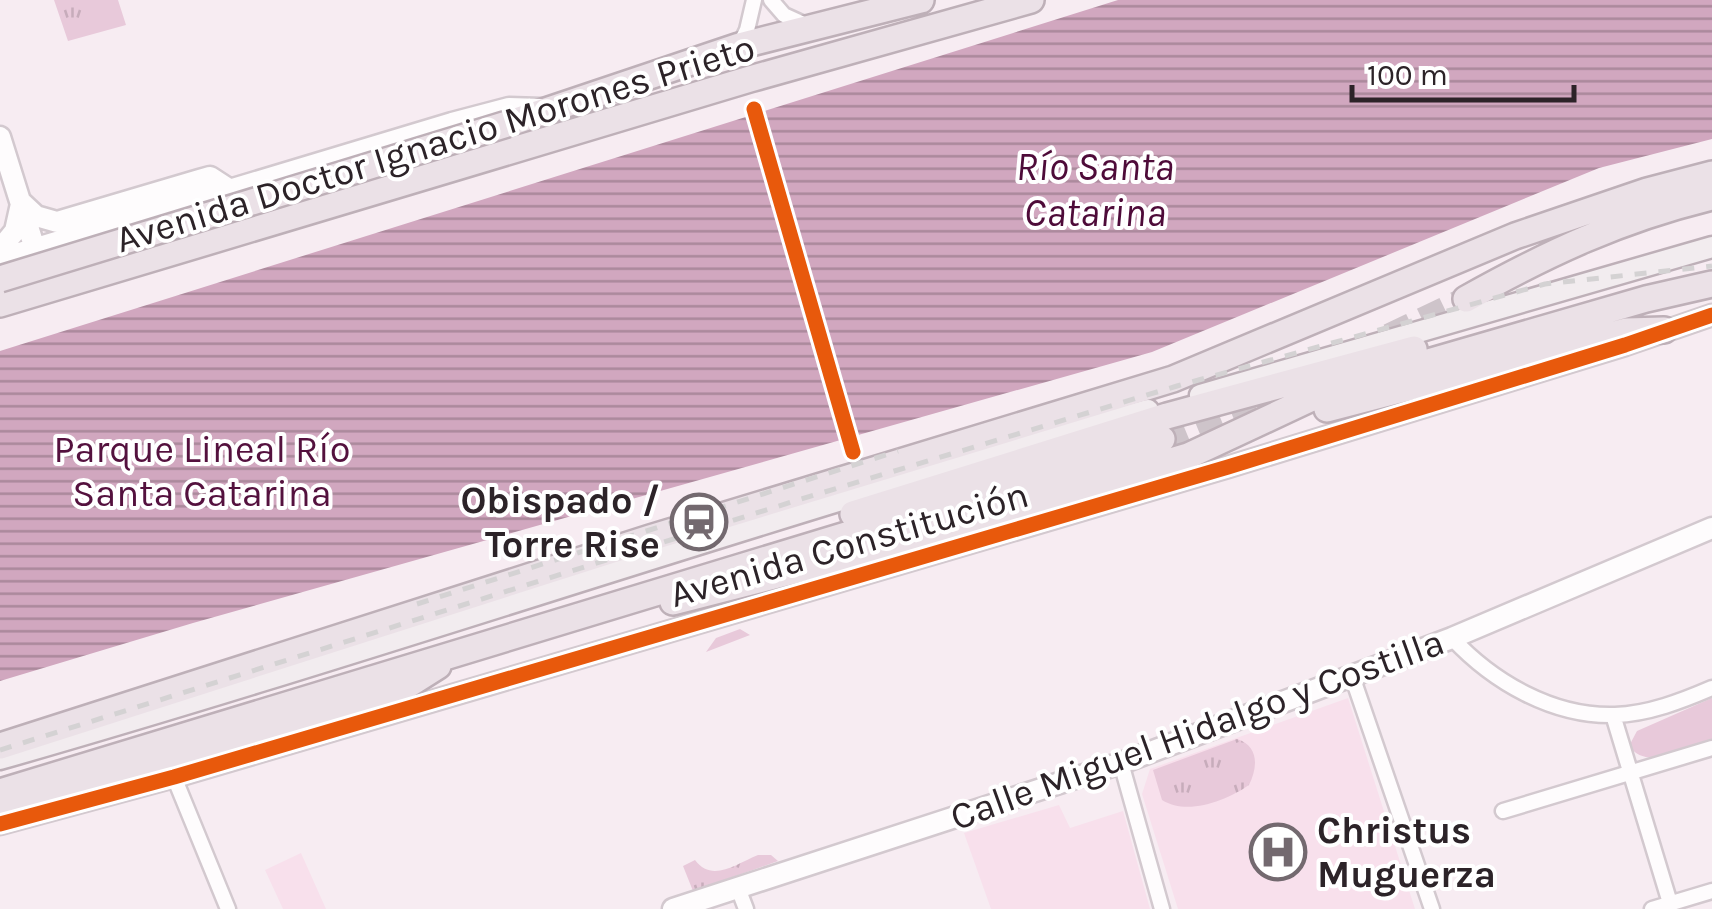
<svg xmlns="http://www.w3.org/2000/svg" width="1712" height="909" font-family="Karla,sans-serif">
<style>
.built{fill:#f8e0ec}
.grass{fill:url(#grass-tufts)}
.park{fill:#e8c9da}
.water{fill:url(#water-rules)}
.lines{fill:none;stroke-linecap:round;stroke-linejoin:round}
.highway-tunnel{stroke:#cec4ca;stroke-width:25;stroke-dasharray:25 12;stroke-linecap:butt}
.street-casing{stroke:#d3c9cf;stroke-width:19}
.secondary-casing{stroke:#d3c9cf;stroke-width:25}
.primary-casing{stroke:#beb0b8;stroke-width:25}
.highway-casing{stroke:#beb0b8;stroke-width:30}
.street{stroke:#fefcfd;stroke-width:14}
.secondary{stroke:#fefcfd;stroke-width:20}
.primary{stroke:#f2ecef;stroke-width:20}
.highway{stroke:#ebe1e7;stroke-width:25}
.rail{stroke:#d4d2d3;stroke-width:5;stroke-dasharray:12 12;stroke-linecap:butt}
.highway-bridge-casing{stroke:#beb0b8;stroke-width:30;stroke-linecap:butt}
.highway-bridge{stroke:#ebe1e7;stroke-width:25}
.cycleway-casing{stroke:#fff;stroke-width:21}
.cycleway{stroke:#e8590c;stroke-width:15}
.labels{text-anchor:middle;stroke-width:8;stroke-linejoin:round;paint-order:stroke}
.street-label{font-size:38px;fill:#2c2328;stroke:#fff}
.park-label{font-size:38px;fill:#54113e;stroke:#fff}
.poi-label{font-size:38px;font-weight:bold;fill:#2c2328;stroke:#fff;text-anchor:end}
.water-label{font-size:40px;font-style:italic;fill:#4e0b39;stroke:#fff}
</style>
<defs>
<pattern id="grass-tufts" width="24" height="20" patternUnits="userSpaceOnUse" patternTransform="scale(2.5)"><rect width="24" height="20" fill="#e8c9da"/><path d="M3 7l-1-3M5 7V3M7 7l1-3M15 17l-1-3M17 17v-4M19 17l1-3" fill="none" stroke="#c7acbb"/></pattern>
<pattern id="water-rules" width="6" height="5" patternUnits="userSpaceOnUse" patternTransform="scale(2.5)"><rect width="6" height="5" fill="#d1a7bf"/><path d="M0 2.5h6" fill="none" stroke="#aa889b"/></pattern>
</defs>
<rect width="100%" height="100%" fill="#f7ecf2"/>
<path class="built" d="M1348,698L1415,909H1178L1142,794L1150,769Z
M1059,805L1070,828L1123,811L1150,909H991L964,833Z
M301,853L326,909H283L265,870Z"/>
<path class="grass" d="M54,0H118L126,25L68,41Z
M740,629L750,635L706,652L716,638Z
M1237,739C1259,746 1258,767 1249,785C1226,801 1187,816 1162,800L1153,770Z
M758,855H771L778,861L693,891L683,866L695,860C712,883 736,864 758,855Z"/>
<path class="park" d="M1712,698V739C1688,747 1647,772 1629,746L1637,731Z"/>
<path class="water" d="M1118,0H1712V139L1599,168L1152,352L193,623L0,681V351Z"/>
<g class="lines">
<path class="highway-tunnel" d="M1389,336L1466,299
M1162,439L1259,399"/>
<g class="street-casing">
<path id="street" d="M771,0L784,15L808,26
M739,46L747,30L754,0
M1452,638C1493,682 1553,717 1615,715C1648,714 1682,701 1712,688
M1352,676L1432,909
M1613,715L1670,903L1669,909
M1121,763L1162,909
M174,777L228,909
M1503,811L1712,748
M738,888L746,909
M1652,909L1712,891"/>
</g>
<g class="secondary-casing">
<path id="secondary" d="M0,137L35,249
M21,202L36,216L57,222L199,180L210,177L230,190
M0,249L15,231L21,204
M0,259L452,123L509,108L541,109
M0,824L174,777L1228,467L1625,345L1712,315
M673,909L1124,762L1452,638L1712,528"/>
</g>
<g class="primary-casing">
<path id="primary" d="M1200,395L1712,247
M0,759C384,649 763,517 1148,410"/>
</g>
<g class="highway-casing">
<path id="highway" d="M507,124L739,46L921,0
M1466,299C1548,253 1621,219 1712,197
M0,304L750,79L1031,0
M1327,409L1626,331L1664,330
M853,514L1167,416L1414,349
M673,602L820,564L1188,456L1312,398L1342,387L1646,299L1712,284
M0,746L650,538L1173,379L1515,236L1647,191L1712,174
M0,792L1162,439
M0,812L381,702L438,666"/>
</g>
<use href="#street" class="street"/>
<use href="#secondary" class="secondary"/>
<use href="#primary" class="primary"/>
<use href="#highway" class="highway"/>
<path class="rail" d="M417,604L898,451
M0,750L798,500L1177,386L1545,284L1712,266"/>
<g class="highway-bridge-casing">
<path id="highway-bridge" d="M0,279L507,124"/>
</g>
<use href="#highway-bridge" class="highway-bridge"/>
<g class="cycleway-casing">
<path id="cycleway" d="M754,109L853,452
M0,824L174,777L1228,467L1625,345L1712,315"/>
</g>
<use href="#cycleway" class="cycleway"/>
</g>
<defs>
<g id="station-ring" transform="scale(2.875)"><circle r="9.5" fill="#fff" stroke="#73696f" stroke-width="1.5"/><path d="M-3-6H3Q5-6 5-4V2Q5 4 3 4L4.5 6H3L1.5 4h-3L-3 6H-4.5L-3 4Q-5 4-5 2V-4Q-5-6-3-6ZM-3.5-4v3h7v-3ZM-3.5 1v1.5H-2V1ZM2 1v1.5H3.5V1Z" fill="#73696f"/></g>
<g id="hospital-ring" transform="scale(2.875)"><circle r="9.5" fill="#fff" stroke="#73696f" stroke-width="1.5"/><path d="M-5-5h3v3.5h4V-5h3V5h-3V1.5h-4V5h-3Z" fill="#73696f"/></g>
</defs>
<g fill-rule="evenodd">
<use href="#station-ring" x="699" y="522"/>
<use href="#hospital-ring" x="1278" y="852"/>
</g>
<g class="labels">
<g class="street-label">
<text transform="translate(435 143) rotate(-17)" y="13">Avenida Doctor Ignacio Morones Prieto</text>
<text transform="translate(849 544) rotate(-16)" y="13">Avenida Constitución</text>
<text transform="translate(1197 729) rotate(-20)" y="13">Calle Miguel Hidalgo y Costilla</text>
</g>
<g class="park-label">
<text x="202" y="462">Parque Lineal Río<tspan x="202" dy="44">Santa Catarina</tspan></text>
</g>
<g class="poi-label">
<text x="660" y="513">Obispado /<tspan x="660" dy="44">Torre Rise</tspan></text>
<text x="1317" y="843" text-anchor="start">Christus<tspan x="1317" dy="44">Muguerza</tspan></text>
</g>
<g class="water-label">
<text x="1095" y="180">Río Santa<tspan x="1095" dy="46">Catarina</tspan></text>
</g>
</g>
<path d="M1352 85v15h222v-15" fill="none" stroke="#2c2328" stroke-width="5"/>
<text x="1367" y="85" font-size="30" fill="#2c2328" stroke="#ffffff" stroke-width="8" paint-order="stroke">100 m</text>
</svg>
